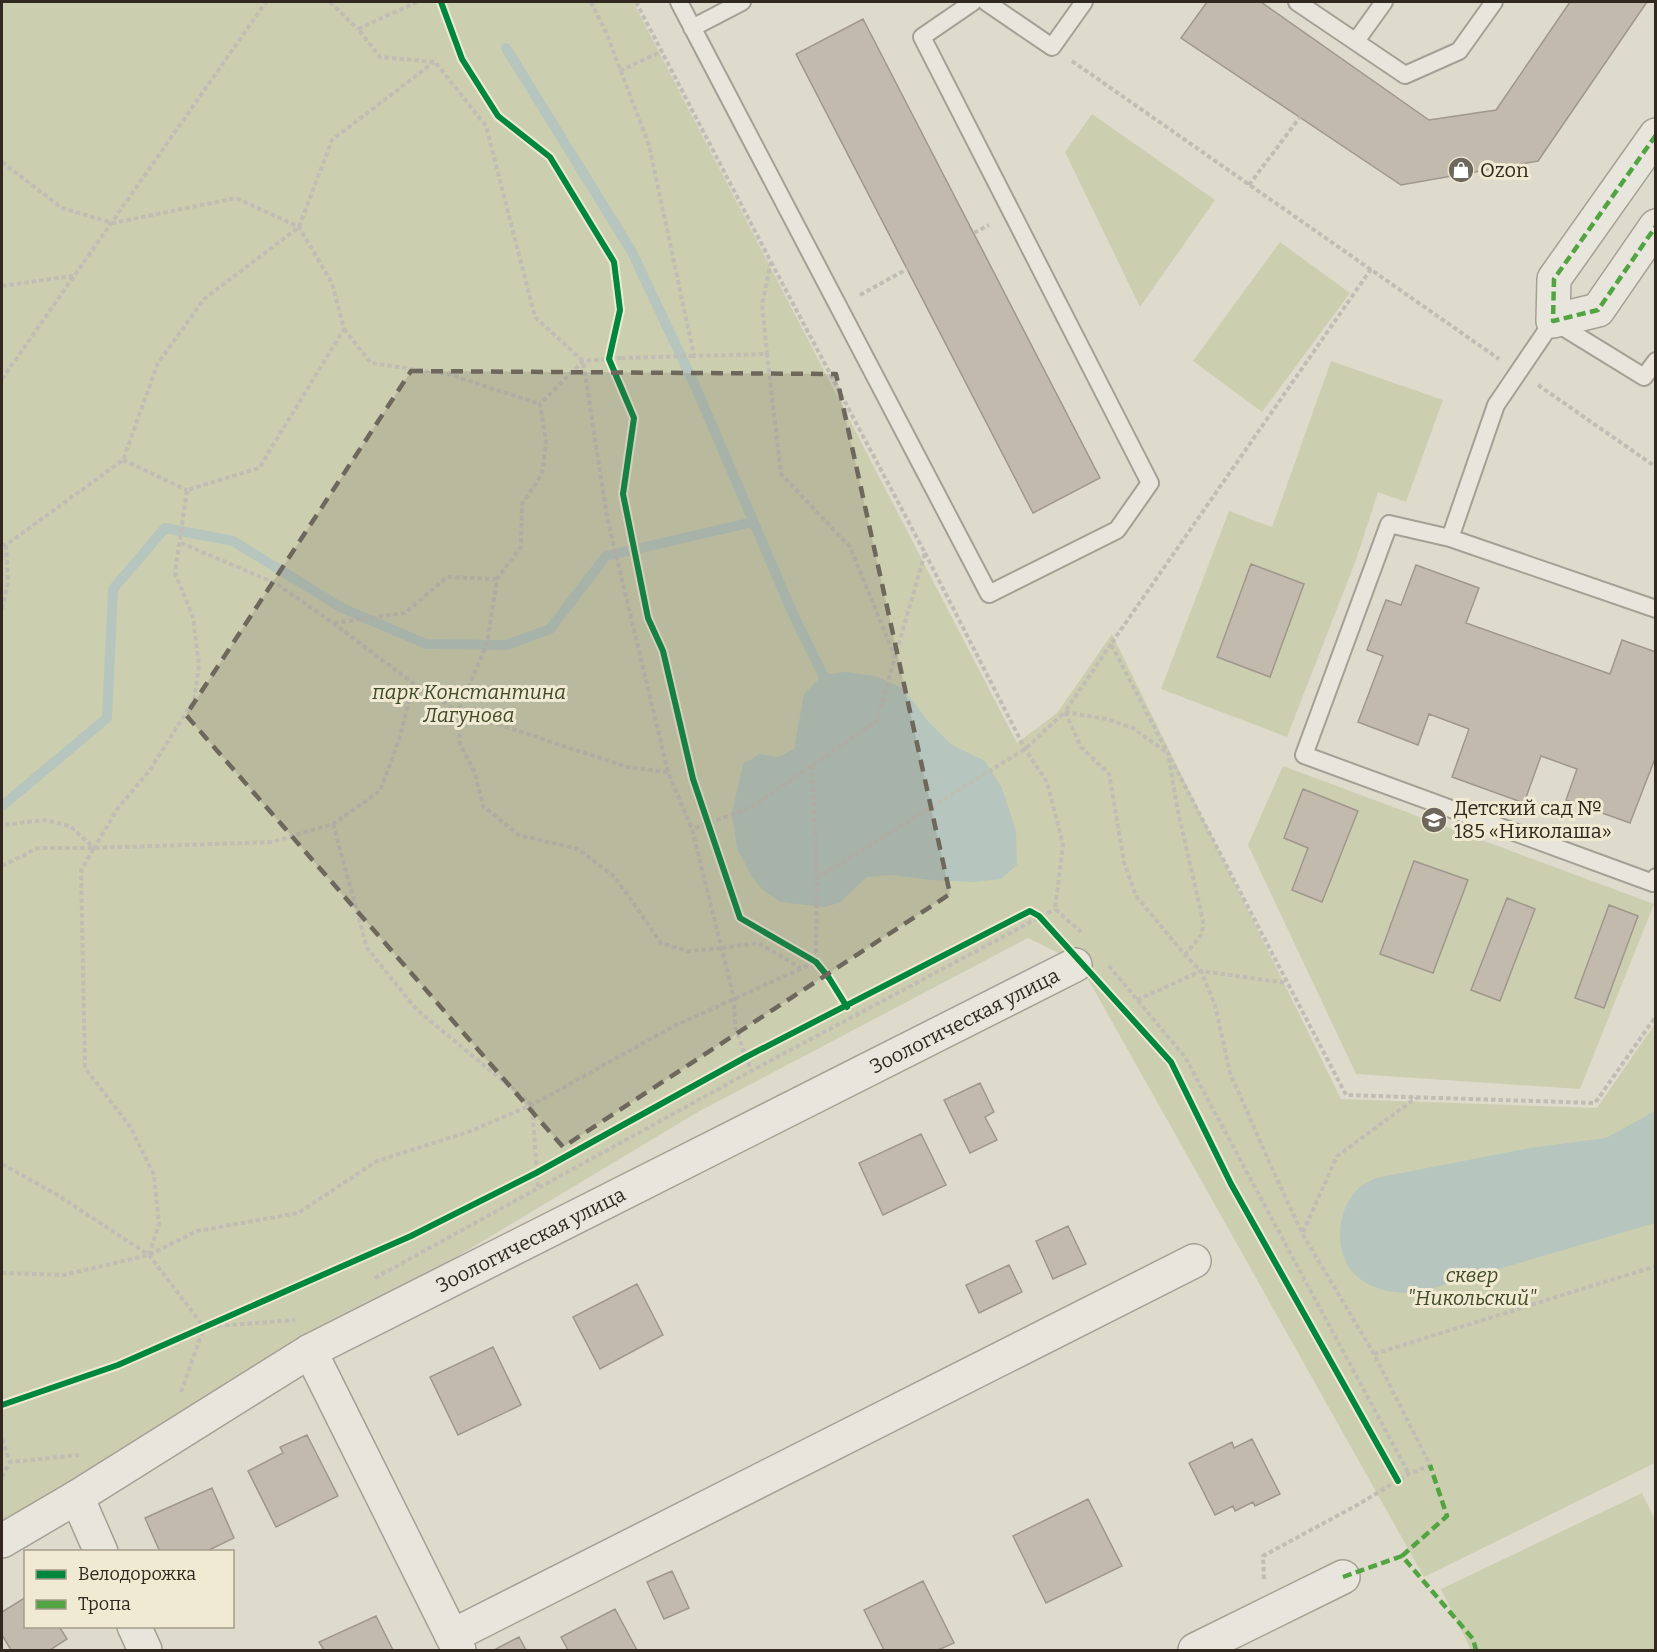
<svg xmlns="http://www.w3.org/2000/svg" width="1657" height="1652" font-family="Bitter,serif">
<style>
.green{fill:#ccceb0}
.water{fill:#b6c5bd}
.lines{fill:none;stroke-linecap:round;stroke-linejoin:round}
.stream{stroke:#b6c5bd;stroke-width:10}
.building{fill:#c2baad;stroke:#9f978c;stroke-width:1.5}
.service-casing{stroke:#a4a095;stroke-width:20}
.minor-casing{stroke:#a4a095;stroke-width:36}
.path{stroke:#c0bdb4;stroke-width:4;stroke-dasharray:4.5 3;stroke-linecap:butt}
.service{stroke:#e8e5dc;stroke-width:16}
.minor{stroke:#e8e5dc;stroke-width:33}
.path-bridge{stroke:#c0bdb4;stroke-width:4;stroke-dasharray:4.5 3;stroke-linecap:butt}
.quiet{stroke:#52a341;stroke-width:4.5;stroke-dasharray:9 4.5;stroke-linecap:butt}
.cycleway-casing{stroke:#f0ead2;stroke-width:10}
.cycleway{stroke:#00873e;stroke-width:6}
.marked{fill:#6e675c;fill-opacity:0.2;stroke:#6e675c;stroke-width:4.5;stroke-dasharray:12 8;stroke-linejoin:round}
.labels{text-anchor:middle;stroke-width:6;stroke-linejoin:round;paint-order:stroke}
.poi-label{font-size:20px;fill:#31291f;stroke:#f0ead2;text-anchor:start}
.park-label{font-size:20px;font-style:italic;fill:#404b28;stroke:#f0ead2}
.street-label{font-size:20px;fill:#31291f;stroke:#f0ead2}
</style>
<rect width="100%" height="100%" fill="#dfdbcc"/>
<path class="green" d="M2,2H633L1017,743L1057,713L1112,634L1341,1099L1597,1108L1655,1024V1463L1424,1577L1079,963L1028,938L698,1112L261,1374L2,1524Z
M1092,114L1215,200L1140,307L1065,152Z
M1280,242L1350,293L1262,412L1193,361Z
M1331,361L1443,400L1406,502L1378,492L1356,560L1287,737L1161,689L1229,511L1272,527Z
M1283,766L1654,904L1580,1089L1356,1074L1248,845Z
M1642,1493L1655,1520V1650H1471L1441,1589Z"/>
<path class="water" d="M845,672L876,676L904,689L926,719L952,745L985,761L1002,788L1016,831L1017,865L1001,879L973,882L933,880L890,875L867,877L839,903L824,907L780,902L763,890L752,877L737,848L732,813L743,764L760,754L778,757L794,749L804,694L823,675Z
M1655,1111V1223L1417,1293C1397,1293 1380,1292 1363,1281C1332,1262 1334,1209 1360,1187C1365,1183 1371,1181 1376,1178L1530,1148L1606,1138Z"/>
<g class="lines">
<path class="stream" d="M506,48L632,252L696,388L794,616L823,675
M2,806L107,718L113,589L165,528L233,541L342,608L426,644L507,645L550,629L606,556L753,522"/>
</g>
<path class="building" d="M1207,2H1261L1429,120L1496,110L1570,2H1647L1538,161L1401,185L1181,38Z
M863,19L1100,478L1033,513L796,54Z
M1251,564L1304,584L1270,677L1217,657Z
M1416,565L1479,588L1466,623L1610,674L1622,640L1656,652V756L1630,823L1566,800L1577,769L1541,756L1524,803L1452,777L1469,729L1429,714L1418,745L1358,722L1383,656L1367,650L1386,600L1401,605Z
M1303,789L1358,811L1322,902L1292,890L1308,848L1284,838Z
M1414,861L1468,880L1433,973L1380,954Z
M1507,898L1535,909L1500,1001L1471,990Z
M1609,905L1638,916L1604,1008L1575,998Z
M980,1083L994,1112L985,1117L997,1140L970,1153L944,1100Z
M921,1134L946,1185L883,1215L859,1163Z
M1068,1226L1086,1264L1053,1279L1036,1241Z
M1009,1265L1022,1292L979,1313L966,1285Z
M637,1284L663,1335L600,1369L573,1317Z
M493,1347L521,1405L458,1435L430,1377Z
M307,1435L338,1496L276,1527L248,1471L283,1453L280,1447Z
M1252,1439L1280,1494L1255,1506L1253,1502L1235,1511L1233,1506L1215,1515L1189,1463L1232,1442L1234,1448Z
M212,1488L234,1538L205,1552H160L145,1518Z
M1088,1499L1122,1566L1046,1603L1013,1536Z
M672,1571L689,1608L664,1619L647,1582Z
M923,1581L954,1643L938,1650H884L864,1610Z
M26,1597V1626H59L67,1639L50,1650H11L2,1635V1612Z
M615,1609L637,1650H568L561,1637Z
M376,1616L393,1650H324L319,1642Z
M519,1637L526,1650H494Z"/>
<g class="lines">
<g class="service-casing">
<path id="service" d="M679,2L989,594L1117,530L1150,483L922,37L973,2
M986,2L1052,47L1084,2
M1297,2L1405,75L1459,51L1494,2
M692,28L742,2
M1356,41L1384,2
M1656,361L1644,377L1553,321L1496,405L1450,538L1656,609
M1450,538L1389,524L1304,755L1653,883L1656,877"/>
</g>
<g class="minor-casing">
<g id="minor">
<path d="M1656,135L1554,279L1553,321L1598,310L1656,226"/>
<path d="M310,1351L459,1650"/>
<path d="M77,1497L101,1552"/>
<path id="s1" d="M2,1541L77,1497L310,1351L1075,965"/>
<path d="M134,1626L145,1650"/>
<path d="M452,1636L1194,1261"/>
<path d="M1195,1650L1343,1577"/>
</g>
</g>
<path class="path" d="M330,2L358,29
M417,2L358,29L380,57L435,62L486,126L535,317L583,361L607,517L668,772L692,829L734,998L735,1027L751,1071
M591,2L606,32L649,145L694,356L767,354L781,474L850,547L895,657L877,721L750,808L692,829
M636,2L771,262L762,304L767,354
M1072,61L1499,359
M620,71L662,51
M2,162L62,208L113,223L236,198L299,227L332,283L344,329L259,468L187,490L175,573L193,617L199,665L194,700L150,770L118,808L94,848L70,826L44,820L2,825
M1249,185L1300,117
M974,233L989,225
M771,262L925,553L895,657
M1371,269L1111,644L1346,1095L1595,1103L1656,1016
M2,286L73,276
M860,295L907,269
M344,329L371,363L448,374L540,404
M621,358L694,356
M2,379L266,2
M1538,385L1656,467
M123,460L187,490
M181,543L275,583L333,623L413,683L458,711L627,767L668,772
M2,545H6L123,460L158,363L204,299L299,227L332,140L434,62
M925,553L1025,749L1047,782L1063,845L1055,909L1081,932
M2,609L8,583L6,545
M334,623L405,613L447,577L497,579
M1111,644L1065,712L1081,747L1109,774L1124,862L1136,896L1185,955L1201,971L1215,1005L1230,1073L1271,1166L1302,1233L1374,1354L1430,1465L1409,1474L1359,1504L1263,1556L1264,1580
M1169,758L1177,807L1203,921L1202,934L1185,955
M812,765L817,878L1025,749L1065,712L1106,719L1133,728L1166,752
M333,824L367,948L416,1009L532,1105L538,1188
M95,848L272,842L333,824L380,791L400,737L413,683
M2,866L38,848H94L81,870L85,1068L131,1128L154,1175L159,1224L149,1255
M722,948L758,943L801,968
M1109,966L1185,1057L1409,1474
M1137,1000L1201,971L1287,983
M2,1164L59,1196L149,1255L204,1327
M1303,1232L1337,1156L1416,1098
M2,1273L64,1275L149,1255L197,1231L298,1213L377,1161L468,1132L532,1105L672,1027L816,962L817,878
M375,1278L751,1071L1055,909
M1374,1354L1656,1266
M181,1392L204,1327L295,1320
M2,1439L10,1462
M2,1477L10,1462L79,1455"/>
<use href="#service" class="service"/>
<use href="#minor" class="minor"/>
<path class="path-bridge" d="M621,358L583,361L540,404L546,442L542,474L522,504L521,547L497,579L487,644L458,711L460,744L475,773L483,806L519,835L578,849L615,877L661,943L688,951L722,948"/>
<path class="quiet" d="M1656,135L1554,279L1553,321L1598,310L1656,226
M1402,1556L1447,1516L1430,1465
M1343,1577L1402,1556L1473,1639L1476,1650"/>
<g class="cycleway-casing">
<path id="cycleway" d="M441,2L462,59L498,116L550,157L614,262L620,310L609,359L634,418L623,494L648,618L663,651L693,779L740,918L816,962L829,978L847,1007
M2,1405L118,1365L411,1236L536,1173L746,1057L1030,911L1039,916L1171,1062L1231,1184L1398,1481"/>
</g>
<use href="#cycleway" class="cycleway"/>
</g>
<path class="marked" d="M411,371L836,374L950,894L563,1147L186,715Z"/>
<defs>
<g id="shop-disc" transform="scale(1.35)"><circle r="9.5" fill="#6e675c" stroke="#f0ead2"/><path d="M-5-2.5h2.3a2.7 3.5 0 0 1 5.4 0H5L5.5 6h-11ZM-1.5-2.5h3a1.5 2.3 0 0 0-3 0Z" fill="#fff"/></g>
<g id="school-disc" transform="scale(1.35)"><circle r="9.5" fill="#6e675c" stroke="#f0ead2"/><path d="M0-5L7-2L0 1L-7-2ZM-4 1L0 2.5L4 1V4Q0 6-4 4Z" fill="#fff"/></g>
</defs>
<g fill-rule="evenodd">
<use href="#shop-disc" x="1461" y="170"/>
<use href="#school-disc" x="1434" y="820"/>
</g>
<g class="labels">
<g class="poi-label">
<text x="1480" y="177">Ozon</text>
<text x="1454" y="815">Детский сад №<tspan x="1454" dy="23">185 «Николаша»</tspan></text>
</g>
<g class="park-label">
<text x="469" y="699">парк Константина<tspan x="469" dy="23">Лагунова</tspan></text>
<text x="1472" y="1282">сквер<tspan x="1472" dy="23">"Никольский"</tspan></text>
</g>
<g class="street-label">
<text dy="7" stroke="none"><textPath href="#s1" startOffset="1095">Зоологическая улица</textPath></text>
<text dy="7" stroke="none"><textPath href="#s1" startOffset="609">Зоологическая улица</textPath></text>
</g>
</g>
<rect width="1657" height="1652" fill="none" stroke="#31291f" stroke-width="6"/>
<rect x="24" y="1550" width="210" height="78" fill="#f0ead2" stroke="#a49d8a" stroke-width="1.5"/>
<rect x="36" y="1570" width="30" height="9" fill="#00873e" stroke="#a49d8a" stroke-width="1.5"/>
<text x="78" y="1580" font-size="18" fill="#31291f">Велодорожка</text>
<rect x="36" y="1600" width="30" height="9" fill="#52a341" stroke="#a49d8a" stroke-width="1.5"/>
<text x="78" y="1610" font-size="18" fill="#31291f">Тропа</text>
</svg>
